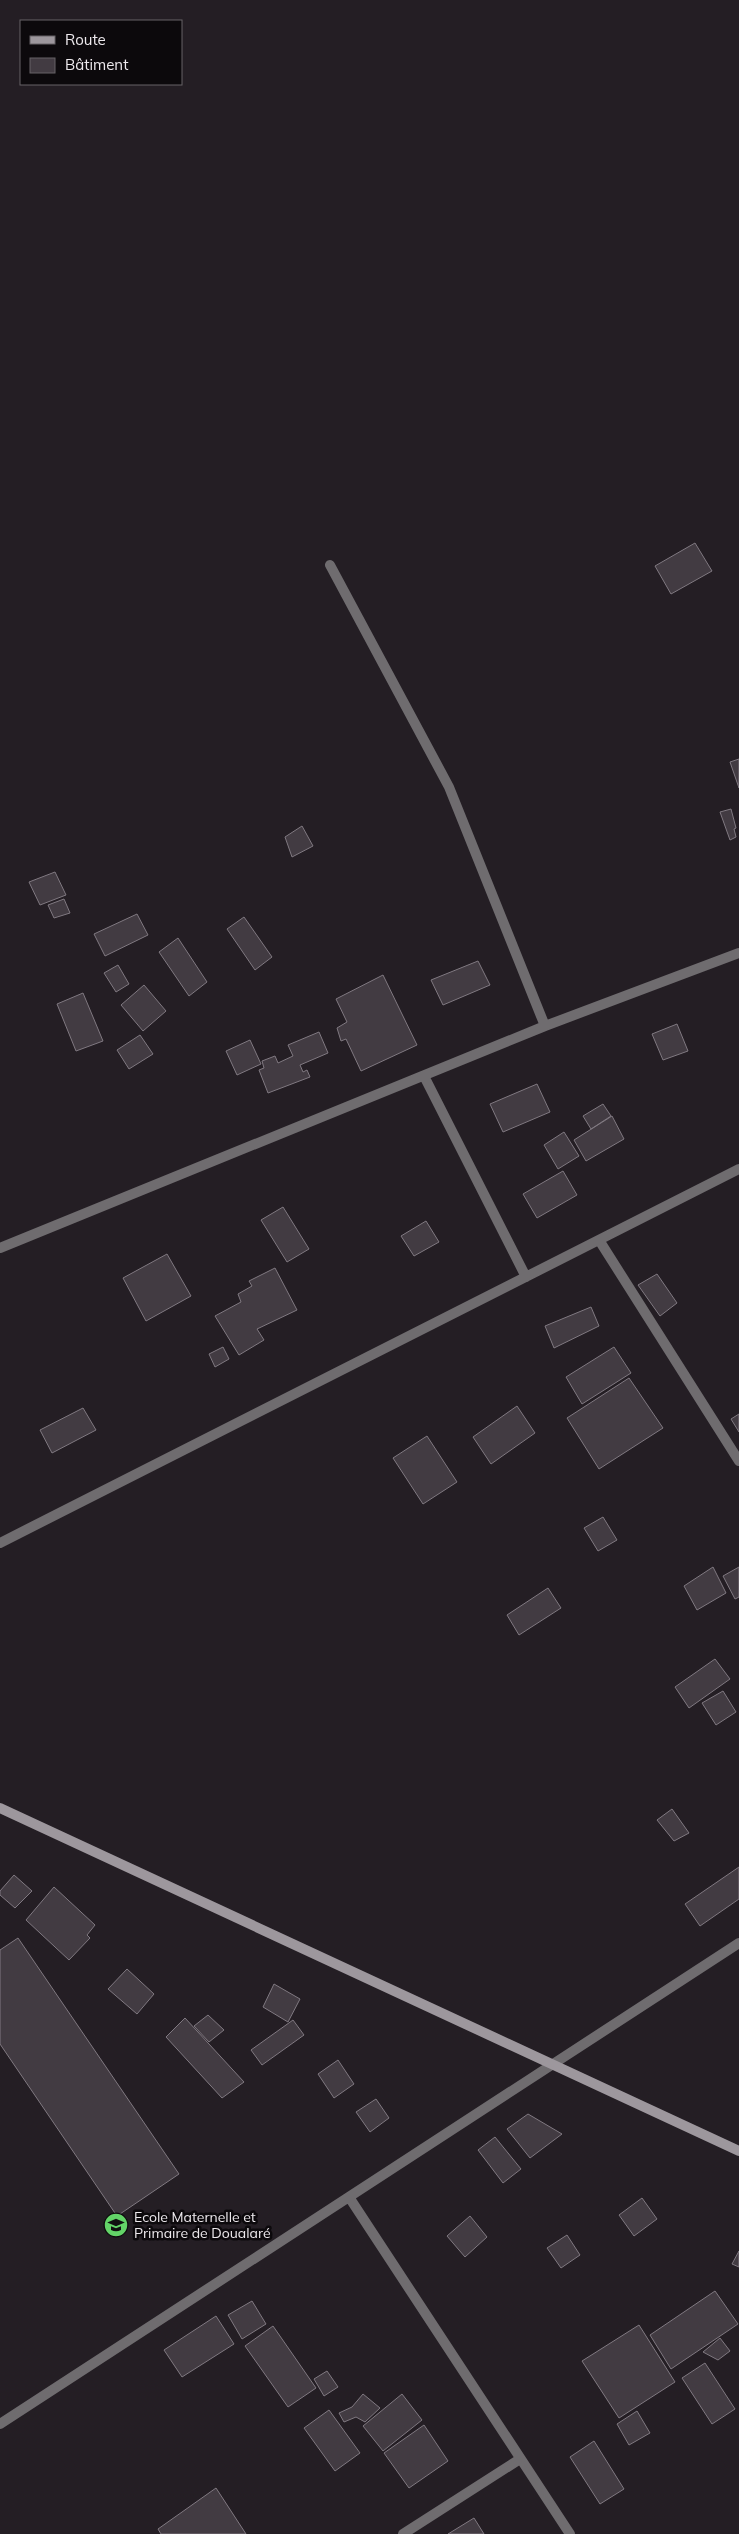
<svg xmlns="http://www.w3.org/2000/svg" width="739" height="2534" font-family="Mulish,sans-serif">
<style>
.building{fill:#423b42;stroke:#807981}
.lines{fill:none;stroke-linecap:round;stroke-linejoin:round}
.street{stroke:#6f6c6f;stroke-width:10}
.secondary{stroke:#9d979d;stroke-width:10}
.labels{text-anchor:middle;stroke-width:5;stroke-linejoin:round;paint-order:stroke}
.poi-label{font-size:14px;fill:#ede9ed;stroke:#0c090c;text-anchor:start}
</style>
<rect width="100%" height="100%" fill="#241e24"/>
<path class="building" d="M695,543L712,571L671,594L655,566Z
M739,759V788L730,762Z
M731,809L736,828L734,829L736,837L730,840L720,812Z
M302,826L313,846L292,857L285,837Z
M55,872L66,895L40,905L29,882Z
M64,899L70,913L54,918L48,905Z
M137,914L148,935L105,956L94,934Z
M244,917L272,957L255,970L227,929Z
M178,938L207,982L189,996L159,952Z
M478,961L490,985L443,1005L431,980Z
M118,965L129,984L116,992L104,973Z
M383,975L417,1045L361,1071L346,1039L341,1041L337,1028L347,1022L336,999Z
M144,985L166,1011L143,1031L121,1005Z
M83,993L103,1041L76,1051L57,1004Z
M677,1024L688,1051L663,1060L652,1034Z
M319,1032L328,1053L300,1065L303,1072L307,1070L310,1077L268,1093L259,1070L264,1068L262,1061L275,1056L278,1063L293,1056L288,1045Z
M140,1035L153,1054L129,1069L117,1050Z
M250,1040L261,1064L237,1075L226,1051Z
M537,1084L550,1112L503,1132L490,1104Z
M603,1104L611,1116L591,1129L583,1116Z
M612,1116L624,1139L586,1161L574,1140Z
M564,1132L579,1156L558,1169L544,1145Z
M563,1171L577,1195L537,1218L523,1194Z
M283,1207L309,1249L287,1262L261,1220Z
M426,1221L439,1242L414,1256L401,1236Z
M167,1254L191,1296L146,1321L123,1278Z
M275,1268L297,1310L257,1329L264,1340L239,1355L215,1316L241,1302L238,1294L252,1286L249,1281Z
M657,1274L677,1303L660,1316L638,1285Z
M591,1307L599,1326L554,1348L545,1326Z
M223,1347L229,1359L215,1367L209,1354Z
M614,1347L631,1373L582,1404L566,1377Z
M629,1378L663,1428L599,1469L567,1418Z
M517,1406L535,1433L491,1464L473,1437Z
M83,1408L96,1430L52,1453L40,1430Z
M739,1414V1432L731,1419Z
M427,1436L457,1482L423,1504L393,1458Z
M603,1517L617,1540L598,1551L584,1528Z
M713,1567L726,1593L697,1610L684,1586Z
M739,1567V1597L735,1599L723,1576Z
M548,1588L561,1608L519,1635L507,1615Z
M715,1659L730,1679L689,1708L675,1687Z
M723,1691L736,1712L716,1725L702,1703Z
M672,1809L689,1833L674,1841L657,1820Z
M739,1867V1899L700,1926L685,1904Z
M14,1875L32,1891L15,1908L0,1895V1891Z
M54,1887L95,1925L87,1935L90,1938L69,1960L26,1920Z
M18,1938L179,2174L117,2216L0,2044V1950Z
M127,1969L154,1994L137,2014L108,1989Z
M274,1984L300,1999L288,2022L263,2007Z
M208,2015L224,2030L209,2042L194,2026Z
M185,2018L244,2082L222,2098L166,2037Z
M293,2020L304,2035L262,2065L251,2050Z
M338,2060L354,2084L334,2098L318,2074Z
M376,2099L389,2118L370,2132L356,2112Z
M528,2114L562,2134L530,2158L507,2129Z
M495,2137L521,2169L503,2183L478,2150Z
M642,2198L657,2219L634,2236L619,2215Z
M470,2216L487,2237L465,2257L447,2236Z
M567,2235L580,2255L561,2268L547,2248Z
M739,2251V2267L732,2264Z
M715,2291L738,2324L671,2369L650,2335Z
M252,2301L266,2324L242,2339L228,2315Z
M216,2316L234,2344L182,2377L164,2350Z
M639,2325L675,2382L619,2418L582,2361Z
M273,2326L316,2388L288,2407L245,2346Z
M720,2338L730,2351L718,2360L703,2352Z
M705,2363L735,2409L712,2424L682,2378Z
M327,2371L338,2387L324,2396L314,2379Z
M363,2394L380,2408L365,2422L356,2417L344,2422L339,2413L352,2407Z
M402,2394L422,2420L383,2451L363,2426Z
M329,2410L360,2453L335,2471L304,2428Z
M637,2411L650,2433L629,2445L617,2424Z
M424,2425L448,2461L409,2488L384,2453Z
M594,2441L624,2489L600,2504L570,2457Z
M216,2488L246,2534H161L158,2529Z
M474,2518L484,2534H448Z"/>
<g class="lines">
<path class="street" d="M330,565L449,787L545,1026
M424,1076L526,1277
M599,1240L739,1461
M0,1248L545,1026L739,953
M0,1543L739,1169
M349,2197L570,2534
M0,2424L739,1943
M403,2534L520,2459"/>
<path class="secondary" d="M0,1808L739,2151"/>
</g>
<defs>
<g id="school-disc" transform="scale(1.25)"><circle r="9.5" fill="#63d468" stroke="#0c090c"/><path d="M0-5L7-2L0 1L-7-2ZM-4 1L0 2.5L4 1V4Q0 6-4 4Z" fill="#111"/></g>
</defs>
<g fill-rule="evenodd">
<use href="#school-disc" x="116" y="2225"/>
</g>
<g class="labels">
<g class="poi-label">
<text x="134" y="2222">Ecole Maternelle et<tspan x="134" dy="16">Primaire de Doualaré</tspan></text>
</g>
</g>
<rect x="20" y="20" width="162" height="65" fill="#0c090c" stroke="#666366"/>
<rect x="30" y="36" width="25" height="8" fill="#9d979d" stroke="#666366"/>
<text x="65" y="45" font-size="15" fill="#ede9ed">Route</text>
<rect x="30" y="58" width="25" height="15" fill="#423b42" stroke="#666366"/>
<text x="65" y="70" font-size="15" fill="#ede9ed">Bâtiment</text>
</svg>
